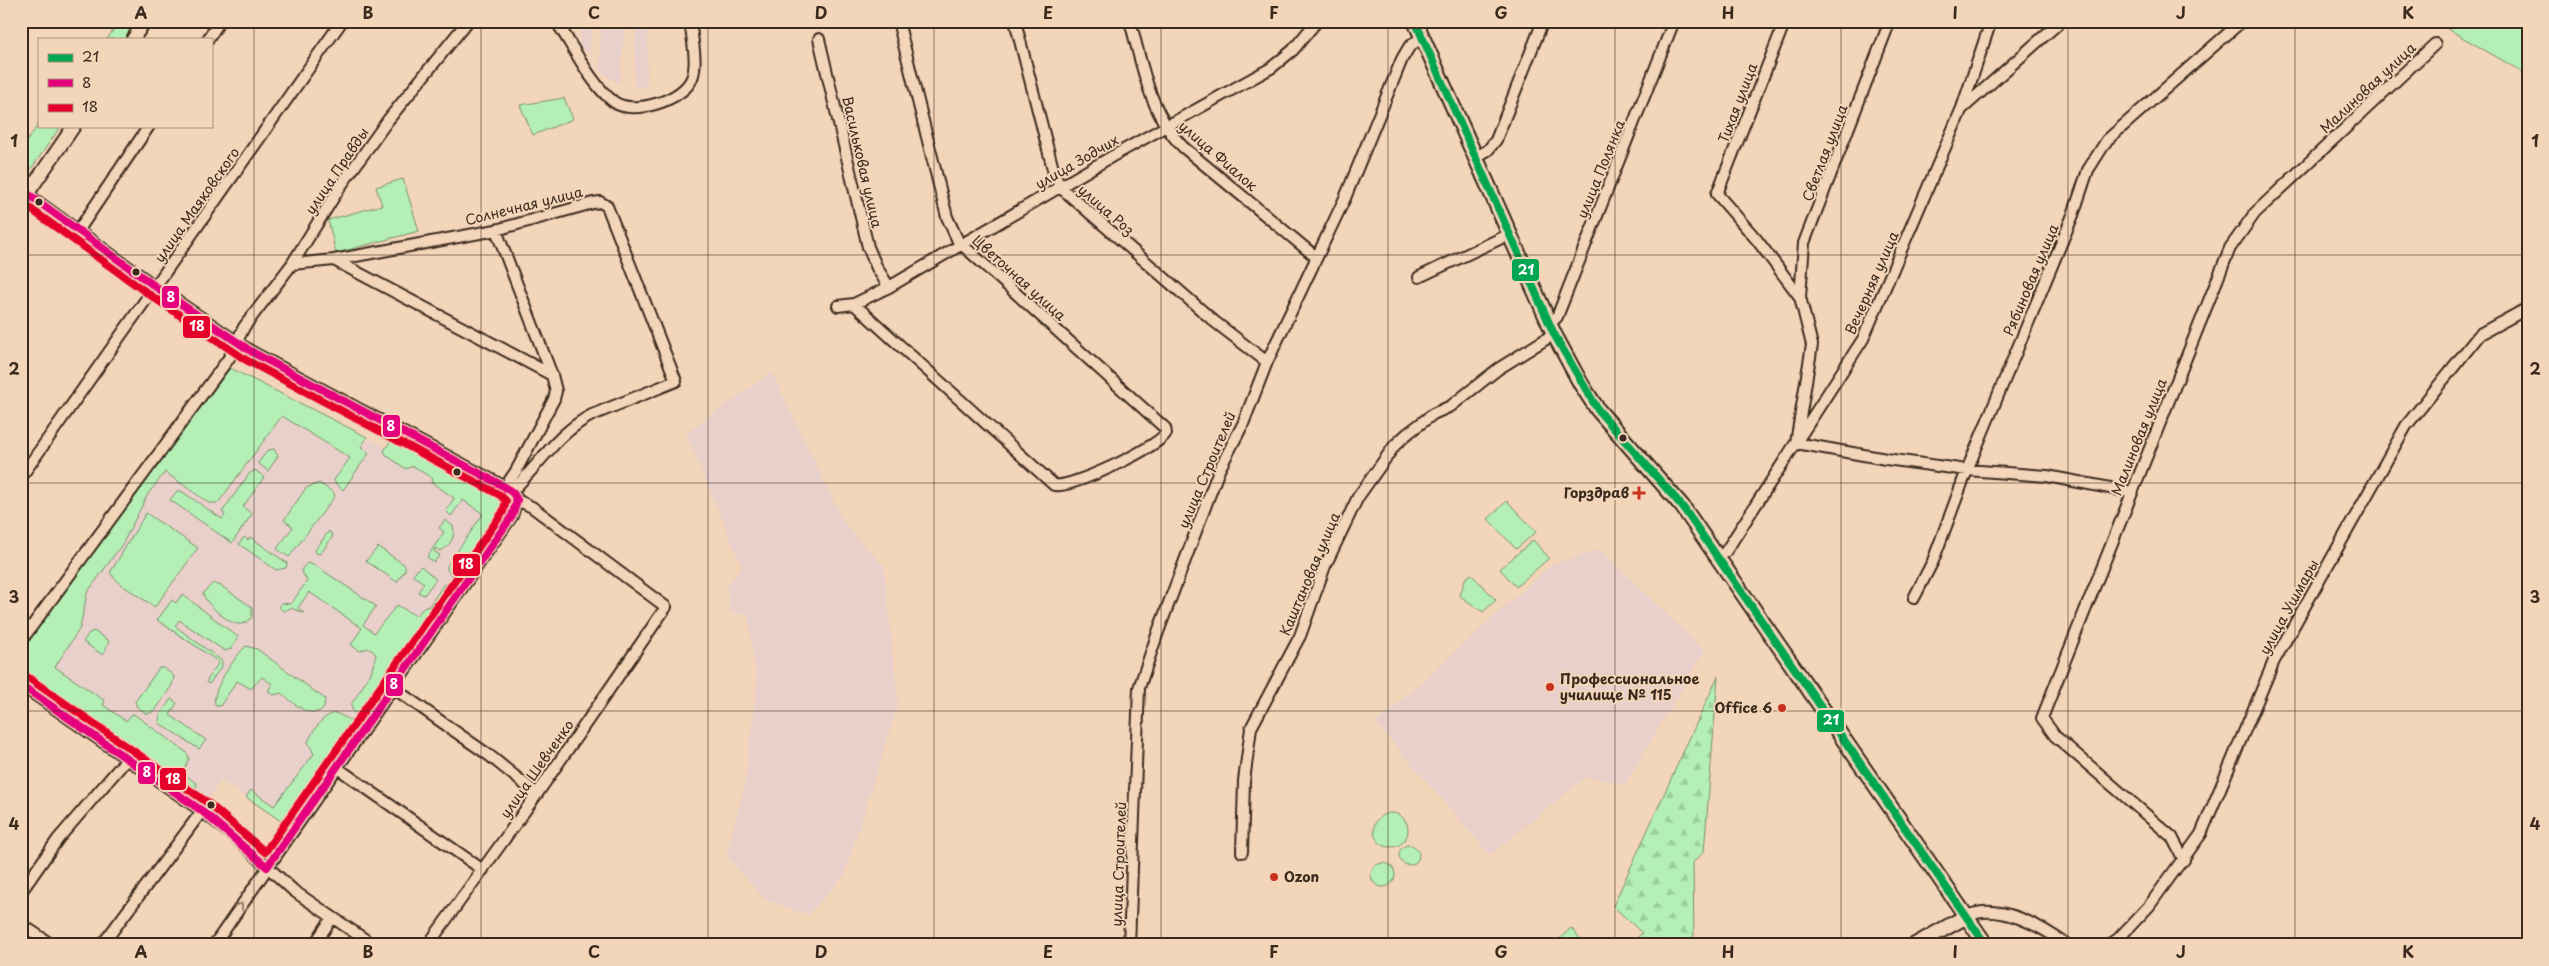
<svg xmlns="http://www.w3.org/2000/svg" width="2549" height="966" font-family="'Playpen Sans',sans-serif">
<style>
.built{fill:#e9d0cb}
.green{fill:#b4f0b5;stroke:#788d6a}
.forest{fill:url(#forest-firs);stroke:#788d6a}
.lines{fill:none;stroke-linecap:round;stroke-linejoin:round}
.minor-casing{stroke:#3b2a1e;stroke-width:14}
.tertiary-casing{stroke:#3b2a1e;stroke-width:16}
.secondary-casing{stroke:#3b2a1e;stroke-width:18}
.minor{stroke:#f3d5b9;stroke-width:10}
.tertiary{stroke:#f3d5b9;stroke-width:12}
.secondary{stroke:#f3d5b9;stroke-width:14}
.bus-1-casing{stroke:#f3d5b9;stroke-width:11}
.bus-2-casing{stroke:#f3d5b9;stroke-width:11}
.bus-3-casing{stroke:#f3d5b9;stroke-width:11}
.bus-1{stroke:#00a651;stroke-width:8}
.bus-2{stroke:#e5007d;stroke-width:8}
.bus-3{stroke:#e4002b;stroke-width:8}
.oneway{stroke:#97806c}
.grid{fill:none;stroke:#3b2a1e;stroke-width:1;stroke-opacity:0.55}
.bus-dot{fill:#3b2a1e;stroke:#f3d5b9;stroke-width:2}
.poi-dot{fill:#c8321e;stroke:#f3d5b9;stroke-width:2}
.labels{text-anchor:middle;stroke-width:4;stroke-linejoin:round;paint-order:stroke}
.street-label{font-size:14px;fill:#3b2a1e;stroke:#f3d5b9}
.poi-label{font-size:14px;font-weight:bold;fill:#3b2a1e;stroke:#f3d5b9;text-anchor:end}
.line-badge{stroke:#f3d5b9;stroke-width:2}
.badge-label{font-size:14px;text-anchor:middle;font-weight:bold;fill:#fff}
.neatline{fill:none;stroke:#3b2a1e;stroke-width:2}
.grid-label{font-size:16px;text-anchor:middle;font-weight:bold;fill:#3b2a1e}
</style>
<defs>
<pattern id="forest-firs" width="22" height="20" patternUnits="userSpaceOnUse" patternTransform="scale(1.25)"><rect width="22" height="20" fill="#b4f0b5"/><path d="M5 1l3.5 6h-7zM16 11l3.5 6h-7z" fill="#9cce9b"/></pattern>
</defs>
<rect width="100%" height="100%" fill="#f3d5b9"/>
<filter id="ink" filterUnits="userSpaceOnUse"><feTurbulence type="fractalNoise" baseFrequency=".02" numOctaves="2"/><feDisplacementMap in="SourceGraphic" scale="10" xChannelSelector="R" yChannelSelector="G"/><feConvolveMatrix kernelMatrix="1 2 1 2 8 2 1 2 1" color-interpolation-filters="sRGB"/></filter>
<g filter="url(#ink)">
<path class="built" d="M576,21H593L589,54L579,46L580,27Z
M602,21H625L620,84L599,71Z
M636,21H648L647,87L634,86Z
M230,368L502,507L281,821L221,780L207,800L21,670V649Z
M772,372L845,525L884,566L898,704L844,876L808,915L764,899L726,855L744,788L757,685L748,614L730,613L727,586L742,567L686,433Z
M1600,550L1705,651L1625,784L1586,777L1490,855L1376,723L1552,564Z"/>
<path class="green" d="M111,21H138L126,39H107L114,29Z
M2434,21H2528V75Z
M564,98L573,119L533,135L520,105Z
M39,124V126H61L31,169L21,156V149Z
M403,179L419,231L336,253L328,220L382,205L376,187Z
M230,368L367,437L361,447L369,453L343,490L335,483L334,480L350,458L282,416L218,503H209L165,472L148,494L123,543L87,593L80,628L55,667L105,701L103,705L126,721L132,714L135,715L187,753L189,758L183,773L197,784L194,791L21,670V649Z
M391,440L493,493L506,505L504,513L462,576L452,575L447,570V566L483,514L463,500L451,516L446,511L454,498L431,482L433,479L413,466L406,469L386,455L384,451Z
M274,449L278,456L268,471L258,463L268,450Z
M255,470L264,477L243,507L252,514L232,543L170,500L177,491H181L222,519L225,514L222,512L249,474Z
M319,483L333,492L335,496L289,557L277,549L293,527L284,520L306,488Z
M1507,501L1536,532L1516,549L1488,519Z
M146,513L198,548L155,607L120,584L110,573Z
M445,520L453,526C456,536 450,547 440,551L435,548L434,551L440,555L434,562L427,557L444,532L439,528Z
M329,531L333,536L321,553L317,554L315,550Z
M244,537L248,540L250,537L287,563L286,568L276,570L239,544Z
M1533,540L1549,558L1516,587L1500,569Z
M378,547L405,565V570L397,582L366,561Z
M307,563L316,566L376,606L363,625L374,633L397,605L416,616L423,608L429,606L444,584H448L452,590L363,717L353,712L351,705L371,673L376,655L373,651L367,648L360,651L351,645L362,628L309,592L298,608L304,613L291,608L283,611L279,607L281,603L291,604L307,581L301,570Z
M421,566L436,579L424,595L418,592L424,583L412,575Z
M1471,574L1496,600L1483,612L1460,596L1465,579Z
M213,583L221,586L252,607V617C248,621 244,625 238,624C228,623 204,603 203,593Z
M182,594L238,637L231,649L225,651L179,620L175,626L222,661V666L209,684L206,682L219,662L157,620L172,600L176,603Z
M94,631L109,641L103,655L83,642L89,633Z
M246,646L257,649L325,699L324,708C310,721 293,702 281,693L274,695L268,691L272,684L262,677L251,689L237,681L220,706H216C208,694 236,655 246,646Z
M159,668H163L172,674L174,677L172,685L155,711L147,714L137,707L135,702Z
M171,699L177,703L170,715L206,740L199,749L159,723L160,715Z
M336,713L352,721L281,821L246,797L251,790L274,806L314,754L308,742C313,731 323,714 336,713Z
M1374 830a17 17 0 1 1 34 0a17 17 0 1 1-34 0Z
M1399 855a10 10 0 1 1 20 0a10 10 0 1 1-20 0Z
M1371 875a12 12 0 1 1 24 0a12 12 0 1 1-24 0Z
M1571,928L1586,945H1553Z"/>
<path class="forest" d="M1718,676L1704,852L1693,862L1694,945H1630L1642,933L1613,906Z"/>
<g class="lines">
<g class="minor-casing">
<path id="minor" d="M556,21C573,46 591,85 614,102C633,116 684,100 692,78C698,63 692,38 690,21
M1015,21L1054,173L1060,187L1215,322L1267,362
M1130,21C1142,64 1150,115 1183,147L1316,257
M1785,21L1717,194L1757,240L1800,297L1812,345L1796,443L1886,459L1967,470L2047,476L2131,492
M208,39L220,21
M819,39L868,247L877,268L889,287
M1963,108L2061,21
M1476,157L1488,150L1496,140L1543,21
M27,194L156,287L252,352L505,487L516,497
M496,230L552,375
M78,231L149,126
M334,260L552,375L556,391L554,399L516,471L505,487
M292,264L334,260L496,230L593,203L600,202L607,206L676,381L592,415C558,432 538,466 512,491
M1419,277L1510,234
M1800,297L1804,243L1890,21
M854,304L1054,485C1070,489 1157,448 1166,433L1165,428L958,241L947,217L898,21
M838,306L854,304L889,287L1111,157L1271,68L1293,50L1317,21
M1549,324L1557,317L1674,21
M21,477L342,21
M1719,558L1726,551L1863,339L1962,108L1991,21
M1914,598L1933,561L1967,470L2073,215L2088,170L2107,140L2242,21
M21,641L229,358L244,327L292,264L340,187L388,120L468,21
M21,685L202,811L236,838L294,891L373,945
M392,687L490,756L537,794
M336,767L483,870
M1242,852L1244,781L1251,728L1300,636L1325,566L1358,497L1395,445L1407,434L1433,414L1451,406L1498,369L1554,334
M2184,860L2172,837L2055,736L2042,718L2230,248L2255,213L2435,44
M21,892L58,839L127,759
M1967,916C1999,902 2041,926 2067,945
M21,924L52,945
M102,945L202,811
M214,945L512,516L517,500
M314,945L332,918
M428,945L537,794L666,607L532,507L517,500
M1129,945L1139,688L1158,632L1219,470L1243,424L1267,362L1345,198L1402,59L1409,47L1422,37
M2109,945L2118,939L2149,906L2201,834L2274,661L2406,426L2480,334L2528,308"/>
</g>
<g class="tertiary-casing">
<path id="tertiary" d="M133,39L145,21
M21,203L74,126"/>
</g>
<g class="secondary-casing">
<path id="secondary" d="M1415,21L1554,334L1581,384L1598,410L1682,506L1986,945
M1915,945L1967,916"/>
</g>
<use href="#minor" class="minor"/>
<use href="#tertiary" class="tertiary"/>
<use href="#secondary" class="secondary"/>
<g class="bus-1-casing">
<path id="bus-1" d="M1415,21L1554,334L1598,410L1682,506L1986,945"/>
</g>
<g class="bus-2-casing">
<path id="bus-2" d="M21,189L156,287L252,352L505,487L513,493L517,500
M21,685L202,811L267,867
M267,867L512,516L517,500"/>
</g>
<g class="bus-3-casing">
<path id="bus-3" d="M21,202L150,295L246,360L500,495L506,501L503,512L265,852L208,803L27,677"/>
</g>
<use href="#bus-1" class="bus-1"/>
<use href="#bus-2" class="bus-2"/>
<use href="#bus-3" class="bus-3"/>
</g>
<defs><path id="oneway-chevron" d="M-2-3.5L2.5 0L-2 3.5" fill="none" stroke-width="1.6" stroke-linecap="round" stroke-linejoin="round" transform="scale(1.25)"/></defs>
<use class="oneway" href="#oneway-chevron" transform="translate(240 906) rotate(-56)"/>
</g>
<path class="grid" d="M254,21V945M481,21V945M708,21V945M934,21V945M1161,21V945M1388,21V945M1615,21V945M1841,21V945M2068,21V945M2295,21V945M21,255H2528M21,483H2528M21,711H2528"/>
<g class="bus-dot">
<circle cx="39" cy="202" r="4.5"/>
<circle cx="136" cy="272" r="4.5"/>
<circle cx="1623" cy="438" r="4.5"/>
<circle cx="457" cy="472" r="4.5"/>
<circle cx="211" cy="805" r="4.5"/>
</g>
<g class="poi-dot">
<path d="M1636.5 485.5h5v5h5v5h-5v5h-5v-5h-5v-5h5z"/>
<circle cx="1550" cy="687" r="5"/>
<circle cx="1782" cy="708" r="5"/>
<circle cx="1274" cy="877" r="5"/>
</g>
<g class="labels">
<g class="street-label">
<text transform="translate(2368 88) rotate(-43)" y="5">Малиновая улица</text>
<text transform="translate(1738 103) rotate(-69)" y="5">Тихая улица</text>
<text transform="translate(1825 153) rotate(-69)" y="5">Светлая улица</text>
<text transform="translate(1218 156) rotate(41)" y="5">улица Фиалок</text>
<text transform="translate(862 162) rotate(77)" y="5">Васильковая улица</text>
<text transform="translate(1077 162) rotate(-30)" y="5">улица Зодчих</text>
<text transform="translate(1601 169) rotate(-68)" y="5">улица Полянка</text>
<text transform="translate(337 171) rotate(-56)" y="5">улица Правды</text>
<text transform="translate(197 205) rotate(-55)" y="5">улица Маяковского</text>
<text transform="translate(524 206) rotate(-14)" y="5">Солнечная улица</text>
<text transform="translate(1106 210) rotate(41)" y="5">улица Роз</text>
<text transform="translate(1019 278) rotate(42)" y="5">Цветочная улица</text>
<text transform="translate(2031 280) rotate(-67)" y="5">Рябиновая улица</text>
<text transform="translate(1872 283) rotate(-66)" y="5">Вечерняя улица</text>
<text transform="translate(2139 437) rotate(-68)" y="5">Малиновая улица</text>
<text transform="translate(1207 470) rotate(-67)" y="5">улица Строителей</text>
<text transform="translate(1310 574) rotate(-67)" y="5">Каштановая улица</text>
<text transform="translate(2289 607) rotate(-61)" y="5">улица Ушмары</text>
<text transform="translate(537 769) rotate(-55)" y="5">улица Шевченко</text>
<text transform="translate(1119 864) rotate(-88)" y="5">улица Строителей</text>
</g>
<g class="poi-label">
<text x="1629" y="498">Горздрав</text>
<text x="1560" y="684" text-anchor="start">Профессиональное<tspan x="1560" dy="16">училище № 115</tspan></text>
<text x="1772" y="713">Office 6</text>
<text x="1284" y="882" text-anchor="start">Ozon</text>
</g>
</g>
<g class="line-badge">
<rect x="1511" y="258" width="29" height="24" rx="5" fill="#00a651"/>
<rect x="161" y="285" width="19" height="24" rx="5" fill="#e5007d"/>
<rect x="182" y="315" width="29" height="24" rx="5" fill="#e4002b"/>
<rect x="382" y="414" width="19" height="24" rx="5" fill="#e5007d"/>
<rect x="452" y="553" width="29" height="24" rx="5" fill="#e4002b"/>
<rect x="385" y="673" width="19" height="24" rx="5" fill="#e5007d"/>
<rect x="1816" y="709" width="29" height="24" rx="5" fill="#00a651"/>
<rect x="137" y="761" width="19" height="24" rx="5" fill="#e5007d"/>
<rect x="159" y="767" width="28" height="24" rx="5" fill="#e4002b"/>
</g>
<g class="badge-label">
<text x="1526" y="275">21</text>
<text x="171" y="302">8</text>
<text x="197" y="331">18</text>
<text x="391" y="431">8</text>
<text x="466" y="569">18</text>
<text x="394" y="689">8</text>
<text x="1831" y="725">21</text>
<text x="147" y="777">8</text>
<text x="173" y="784">18</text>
</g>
<rect width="2549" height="966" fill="none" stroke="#f3d5b9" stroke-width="55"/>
<rect x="38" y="38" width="175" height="90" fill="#f3d5b9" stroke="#a9917b"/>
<rect x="48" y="54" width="25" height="8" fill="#00a651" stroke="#a9917b"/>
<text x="82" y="62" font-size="15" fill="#3b2a1e">21</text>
<rect x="48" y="79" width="25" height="8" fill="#e5007d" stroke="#a9917b"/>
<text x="82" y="88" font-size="15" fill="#3b2a1e">8</text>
<rect x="48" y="104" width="25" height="8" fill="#e4002b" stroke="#a9917b"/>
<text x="82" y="112" font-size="15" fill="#3b2a1e">18</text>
<rect x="28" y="28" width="2494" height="910" class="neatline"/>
<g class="grid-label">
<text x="141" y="19">A</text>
<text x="368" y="19">B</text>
<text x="594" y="19">C</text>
<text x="821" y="19">D</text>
<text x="1048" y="19">E</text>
<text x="1274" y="19">F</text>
<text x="1501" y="19">G</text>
<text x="1728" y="19">H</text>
<text x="1955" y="19">I</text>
<text x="2181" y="19">J</text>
<text x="2408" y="19">K</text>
<text x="14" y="147">1</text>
<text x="2535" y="147">1</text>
<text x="14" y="375">2</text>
<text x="2535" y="375">2</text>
<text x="14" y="603">3</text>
<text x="2535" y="603">3</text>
<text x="14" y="830">4</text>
<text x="2535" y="830">4</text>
<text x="141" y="958">A</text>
<text x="368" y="958">B</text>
<text x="594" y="958">C</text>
<text x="821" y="958">D</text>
<text x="1048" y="958">E</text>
<text x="1274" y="958">F</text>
<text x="1501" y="958">G</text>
<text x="1728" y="958">H</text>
<text x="1955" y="958">I</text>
<text x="2181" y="958">J</text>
<text x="2408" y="958">K</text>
</g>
</svg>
